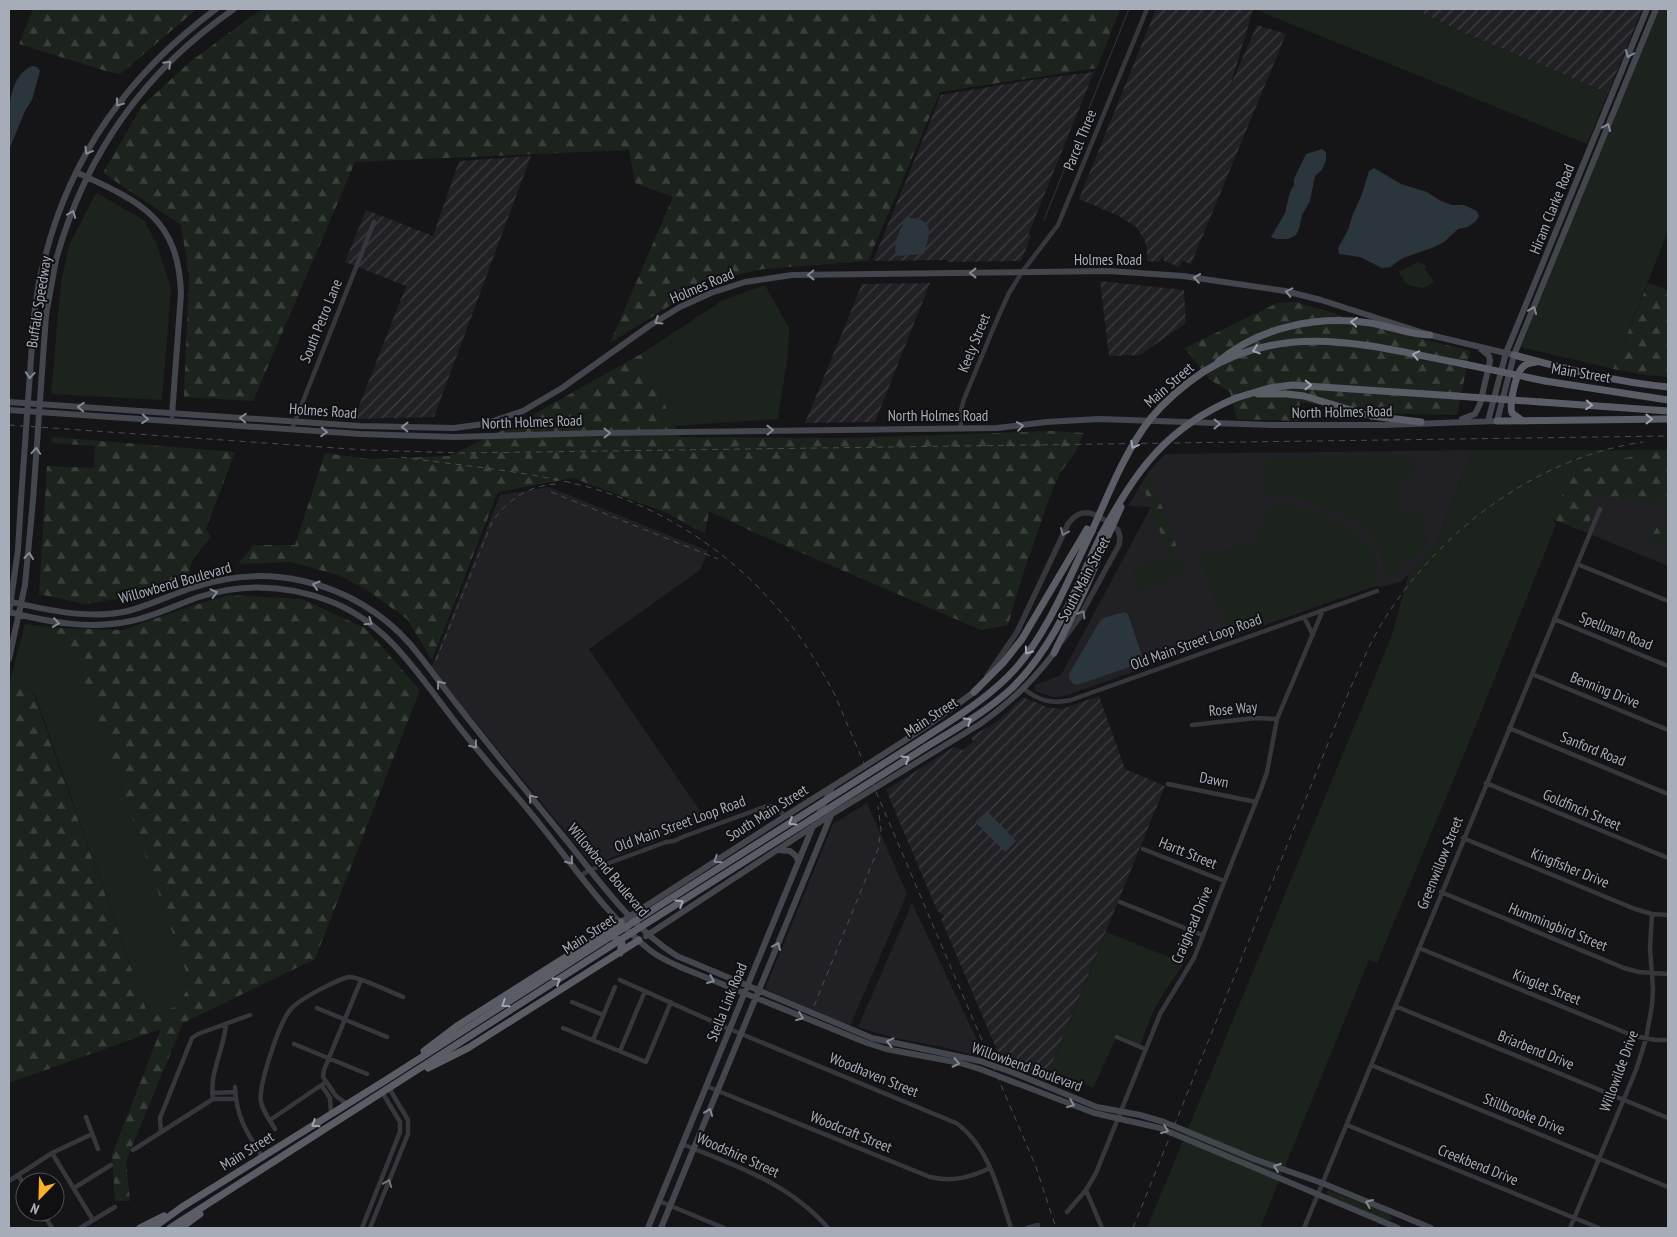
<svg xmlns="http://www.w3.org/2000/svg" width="1677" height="1237" font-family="'PT Sans Narrow',sans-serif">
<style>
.built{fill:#212125}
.industrial{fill:url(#industrial-furrows)}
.green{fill:#1b231c}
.forest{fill:url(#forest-firs)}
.water{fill:#2b353c}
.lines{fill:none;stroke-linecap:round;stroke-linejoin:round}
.stream{stroke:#2b353c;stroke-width:1}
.minor{stroke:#36373d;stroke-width:4.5}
.tertiary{stroke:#36373d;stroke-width:5.5}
.secondary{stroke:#44464d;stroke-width:6}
.trunk{stroke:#5a5d65;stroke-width:7}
.rail{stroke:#494b52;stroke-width:1;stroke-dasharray:6 5;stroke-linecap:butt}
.secondary-bridge{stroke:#44464d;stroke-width:6}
.trunk-bridge{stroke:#5a5d65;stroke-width:7}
.oneway{stroke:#848993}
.oneway2{stroke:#9fa5b0}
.oneway3{stroke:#747881}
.labels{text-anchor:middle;stroke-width:4;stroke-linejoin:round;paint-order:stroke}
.street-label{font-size:15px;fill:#a7adb8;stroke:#101013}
</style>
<defs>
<pattern id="industrial-furrows" width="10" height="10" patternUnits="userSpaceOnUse" patternTransform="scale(1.25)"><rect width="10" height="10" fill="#212125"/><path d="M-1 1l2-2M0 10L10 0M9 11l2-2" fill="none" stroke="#3e3f43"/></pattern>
<pattern id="forest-firs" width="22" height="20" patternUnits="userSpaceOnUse" patternTransform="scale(1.25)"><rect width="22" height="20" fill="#1b231c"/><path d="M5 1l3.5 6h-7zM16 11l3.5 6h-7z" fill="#39403b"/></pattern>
</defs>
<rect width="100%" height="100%" fill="#151518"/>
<path class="built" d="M1473,450L1437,543L1402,581L1382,587L1375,586L1065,696L1053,697L1035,691V685L1061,675L1151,507L1128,506L1148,473L1165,454Z
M1661,450H1668V566L1553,519L1597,464Z
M549,487L708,551L700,570L589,649L707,821L593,865L431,668L500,495Z
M867,803L907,894L850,1026L765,989L833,824Z
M912,903L986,1059L947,1048L890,1037L858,1027Z"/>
<path class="industrial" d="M1156,9H1253L1230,87L1257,25L1286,34L1191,264L1182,261L1179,267L1164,261L1163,255L1159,262L1147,261V247L1144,239L1136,227L1119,216L1079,199Z
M1414,9H1642L1608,93L1464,33Z
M1094,72L1028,235L1031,236L1021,261L947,262V260L873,261L941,95L1031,80Z
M531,156L434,417L354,419L406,286L345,262L366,210L433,236L459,161Z
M1100,281L1184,290L1186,323L1140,355L1109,356Z
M930,283L875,422L805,423L862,284Z
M1099,696L1125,769L1165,786L1045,1081L1003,1064L941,919L944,916L937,910L886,790L954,747L963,750L973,742L971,737L998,721L1022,698H1025L1047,707L1062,709Z"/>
<path class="green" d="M1254,9H1414L1464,33L1608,93L1587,144Z
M1659,9H1668V231L1613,369L1521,347Z
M96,193L144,220L157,245L171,288L162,400L51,394L61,283L69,245Z
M1418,262L1426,266L1425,269L1434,282L1424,288C1409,286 1406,286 1399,272Z
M765,285L789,328L788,354L778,419L674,426L641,354L723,300Z
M1473,450H1661L1597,464L1553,519L1556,525L1468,745L1377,963L1369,960L1260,1228H1147L1392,635L1409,573L1437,543Z
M1418,458L1410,479L1399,482V513L1426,515L1418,532L1430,539L1411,561H1403L1394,577L1386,579L1380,549L1357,522L1290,495L1263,494L1262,459Z
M1274,502C1315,512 1354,514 1375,558C1378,564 1377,574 1378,581L1374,585L1228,634L1199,557L1253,542Z
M1177,557L1182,560L1186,571L1182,576L1140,591L1137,590L1131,567Z
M25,624L58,628L53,637L77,661L190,983L179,1005L149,1018L34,692L9,684Z
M1106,932L1184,963L1162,996L1153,1012L1140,1045L1118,1034L1093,1088L1050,1070Z
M1328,1190L1388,1213L1392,1218L1391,1220L1386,1221L1328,1196L1326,1192Z"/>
<path class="forest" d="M33,9H197L120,74L106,71L19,44Z
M264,9H1120L1097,68L940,92L868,261L763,269L709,281L610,343L673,197L635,183L629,150L355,162L253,401L184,397L189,276L181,225L103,173L142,106L190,62L253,15Z
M1648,283L1668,290V377L1647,375L1613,369Z
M1296,302L1334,313L1353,324L1383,329L1470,351L1457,415L1372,413L1300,402L1299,421L1237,419L1230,392L1209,379L1185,348L1277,303Z
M641,354L680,437L848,438L1054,431L1084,433L1075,453L1060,473L1049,499L1021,580L1008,625L981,630L753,532L709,511L705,534L667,513L573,478L498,492L432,660L407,619L367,590L338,575L291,562L238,564L254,545H295L325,453L369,459L449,456L522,421Z
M52,437L235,452L206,529L211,537L193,559L188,576L142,595L84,604L39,594L47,466L94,468L95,446L52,443Z
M1662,450H1668V503L1594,496L1588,505L1591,517L1585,532L1553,519L1570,476L1597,464Z
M1149,473L1178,550L1168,553L1142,484Z
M1659,523L1668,527V542L1664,541L1646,548Z
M228,595L302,599L365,628L420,690L315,959L183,1023L126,1161L130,1201H115L112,1155L161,1029L9,1083V684L33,692L149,1018L179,1005L190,983L77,661L53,637L58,628L123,630L182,609Z"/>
<path class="water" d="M32,66L37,67L40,71L32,100L25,111L9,150C9,125 4,78 32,66Z
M1322,149L1326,152V160L1322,170L1315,176L1310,201L1302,215L1299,229L1296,235L1288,239H1276L1271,237L1285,213L1290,192L1294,185V179L1306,154Z
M1374,168L1401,184L1427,192L1441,201L1452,205H1464L1477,211L1479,216L1476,221L1468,227L1458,229L1444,242L1432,248L1403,258L1390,267L1382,268L1360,257L1339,254L1338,248L1348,230L1353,214L1362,194L1369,171Z
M906,218C936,218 930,232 924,254L897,256C891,244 901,229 906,218Z
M1124,612L1128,614L1143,659L1141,663L1077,685C1071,683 1069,680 1069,674L1100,621L1103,618Z
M987,811L1016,841L1005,852L975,822Z"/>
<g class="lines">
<path class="stream" d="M1044,220L1129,9"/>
<path class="minor" d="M961,428L960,414L964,399L996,322L1009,293L1022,272L1058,225L1147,9
M292,429L374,222
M1577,564L1668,601
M1304,617L1313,635
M1554,619L1668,666
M1532,674L1668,730
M1024,689C1039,701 1052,704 1071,700L1377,591
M1192,725L1255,718L1277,719
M1509,728L1668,794
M1486,783L1668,858
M1168,784L1256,802
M1463,838L1635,909L1652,914L1668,915
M1143,849L1224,881
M581,875L590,870L666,842L674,841L685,836L767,806C775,806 780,811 785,816
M1441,892L1624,968L1639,972L1668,974
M1120,902L1202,935
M1419,948L1634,1036L1656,1040H1668
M620,980L727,1028L956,1123C989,1146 999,1192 1011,1228
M572,1002L603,1015
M1395,1006L1668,1118
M317,1008L387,1037
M563,1028L646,1062L671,1002
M1117,1037L1145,1049
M593,1040L615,987
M294,1044L367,1074
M620,1051L645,991
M1371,1065L1668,1187
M322,1086L330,1098L331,1114
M706,1086L930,1177C952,1182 969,1178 990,1168
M235,1087C236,1117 247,1133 263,1158
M212,1093L235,1092
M213,1099C209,1072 224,1050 226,1024
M347,1104L336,1096L323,1077L324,1070L361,980
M86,1117L98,1149
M270,1120L326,1082
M1347,1125L1599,1228
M275,1129C270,1120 263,1112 261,1102C258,1086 280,1019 292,1008C300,999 338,979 349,977C358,976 393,993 403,997
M161,1132L160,1118L192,1038L198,1034L250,1015
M682,1144C735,1165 790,1184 828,1228
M133,1150L213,1099H235
M52,1153L93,1220
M18,1175L25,1186
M9,1181L52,1153L92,1134
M74,1188L111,1165
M1086,1190L1102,1228
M659,1201L724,1228
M42,1212L52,1228
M1067,1212L1086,1190L1096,1173L1160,1014L1194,958L1261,789L1267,772L1277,719L1323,610
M80,1228L115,1207
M362,1228L400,1132V1122L382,1092
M370,1228L408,1134V1120L389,1088
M1027,1228L1038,1225
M1304,1228L1600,509
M1570,1228L1636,1070L1646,1039L1652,1005L1653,989L1650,948L1652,914"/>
<path class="tertiary" d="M987,676L1017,632L1068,524C1083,502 1102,517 1118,530L1120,537L1119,545L1079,618L1062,641"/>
<path class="secondary" d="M76,172C138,201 178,216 181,293L172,415
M45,257C71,154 131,72 216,9
M56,260C85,155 144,71 234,9
M9,402L360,426L454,428L484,424L523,411L562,388L649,326L680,307L711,293L745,282L792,275L1109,271L1183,276L1285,291L1321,300L1430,335L1514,355
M9,410L360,434L454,437L600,433L997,428L1046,422L1099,419L1273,425H1385L1497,421L1514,355L1656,9
M1462,419L1475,414L1480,404L1490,361L1489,356L1481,349
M1488,421L1506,353L1647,9
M11,602C49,610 89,620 128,611C151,605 172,594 195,587C230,575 267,573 303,581C344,590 382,612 410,644C427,664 442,686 459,707C494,752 531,797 567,841C600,882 632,928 677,956L872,1038L980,1061L1014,1073L1097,1107L1140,1115L1164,1122L1254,1159L1322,1183L1431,1228
M9,612C49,622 89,630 131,621C155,616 176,605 199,597C243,583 289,585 332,602C387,624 416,671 450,715C479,754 512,789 542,827C576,869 608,917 651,951C661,959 674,964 685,969L867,1043L886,1049L960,1063L980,1069L1094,1113L1160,1128L1398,1228
M9,613L18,550L21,500
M9,659L25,585L33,500
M817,817L832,787
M779,850L790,851L796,856L798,861
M621,922C675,887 729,852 784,817C848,776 913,738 974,692
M646,936L832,814L980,724C1009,704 1032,682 1054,653
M648,1228L813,826
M661,1228L831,815"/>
<path class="trunk" d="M1514,355C1565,369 1616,382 1668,387
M1218,362C1259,327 1317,315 1370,323C1390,326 1409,335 1430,335
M1203,372C1289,319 1373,347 1464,364
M1545,381L1668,400
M1258,394H1287L1304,396L1371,416L1421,422
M1236,398L1269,388L1292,385L1456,396
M1541,402L1668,411
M1497,421L1668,419
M1523,421L1512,413C1509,404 1516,371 1524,366C1527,363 1532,363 1536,362
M1054,653L1083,594L1107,538
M974,692L1003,663L1022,639L1087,529
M921,740C955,718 989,698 1016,668C1050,629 1069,577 1092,531
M926,747C955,729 986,712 1011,689C1054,648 1076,588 1101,535
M608,933L622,943L620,953
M424,1051L457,1026L621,922
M428,1068L468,1048L639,940
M140,1228L164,1216
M153,1228L182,1207L386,1080L605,940
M170,1228L609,947
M181,1228L200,1214"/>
<path class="rail" d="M9,425L365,450L463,453L1668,436
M401,457C463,466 528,471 588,487C669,509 744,561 794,629C809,649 822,671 834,693L1036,1167L1056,1228
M551,492L718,559
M436,660L492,522C507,500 529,485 557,484
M814,1006L878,849L881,830L878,806
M1133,1228L1350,689C1361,664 1372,638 1387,615C1444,527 1539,457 1643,442"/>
<path class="secondary-bridge" d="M21,500L34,316L39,281L45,257
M33,500L46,315L56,260"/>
<path class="trunk-bridge" d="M1464,364L1545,381
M1456,396L1541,402
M1092,531C1109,493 1125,451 1151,418C1166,400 1184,385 1203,372
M1101,535C1136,471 1165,428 1236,398
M1107,538L1121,507
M605,940L921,740
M609,947L926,747"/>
</g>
<defs><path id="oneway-chevron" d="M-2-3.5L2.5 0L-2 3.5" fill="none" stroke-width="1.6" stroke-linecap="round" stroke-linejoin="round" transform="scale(1.25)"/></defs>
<g class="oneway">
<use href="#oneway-chevron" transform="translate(1629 54) rotate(112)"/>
<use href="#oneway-chevron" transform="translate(168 64) rotate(-45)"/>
<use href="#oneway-chevron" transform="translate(119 103) rotate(127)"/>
<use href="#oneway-chevron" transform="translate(1607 127) rotate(-68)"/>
<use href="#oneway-chevron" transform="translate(88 151) rotate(119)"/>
<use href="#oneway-chevron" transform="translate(72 214) rotate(-69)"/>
<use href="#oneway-chevron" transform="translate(973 273) rotate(180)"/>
<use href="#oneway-chevron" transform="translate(811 275) rotate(179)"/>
<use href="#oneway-chevron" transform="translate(1197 278) rotate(-172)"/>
<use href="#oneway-chevron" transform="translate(1289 292) rotate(-167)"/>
<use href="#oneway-chevron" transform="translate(1533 310) rotate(-68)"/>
<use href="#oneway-chevron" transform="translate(658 321) rotate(148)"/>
<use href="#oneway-chevron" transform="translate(30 375) rotate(94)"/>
<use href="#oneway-chevron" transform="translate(81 407) rotate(-176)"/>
<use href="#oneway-chevron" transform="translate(243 418) rotate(-176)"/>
<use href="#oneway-chevron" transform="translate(145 419) rotate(4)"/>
<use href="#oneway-chevron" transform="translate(1217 424) rotate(1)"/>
<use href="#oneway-chevron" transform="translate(1020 426) rotate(-8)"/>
<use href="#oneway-chevron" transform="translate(405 427) rotate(-179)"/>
<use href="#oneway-chevron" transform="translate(770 430) rotate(-1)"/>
<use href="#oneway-chevron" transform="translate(324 432) rotate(4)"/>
<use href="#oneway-chevron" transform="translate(607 433) rotate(-1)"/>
<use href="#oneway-chevron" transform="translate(36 451) rotate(-86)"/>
<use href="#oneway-chevron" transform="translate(29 556) rotate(-84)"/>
<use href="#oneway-chevron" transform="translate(316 585) rotate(-163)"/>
<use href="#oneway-chevron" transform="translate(214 593) rotate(-14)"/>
<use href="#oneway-chevron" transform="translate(369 622) rotate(34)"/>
<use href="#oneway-chevron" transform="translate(56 623) rotate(8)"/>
<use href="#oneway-chevron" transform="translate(440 684) rotate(-128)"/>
<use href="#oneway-chevron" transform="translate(474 745) rotate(51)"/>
<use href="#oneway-chevron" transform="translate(532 798) rotate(-130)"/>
<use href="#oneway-chevron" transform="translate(717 860) rotate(147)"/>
<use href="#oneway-chevron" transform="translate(570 861) rotate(51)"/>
<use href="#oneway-chevron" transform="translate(777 946) rotate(-68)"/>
<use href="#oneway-chevron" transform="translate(711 980) rotate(23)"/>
<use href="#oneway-chevron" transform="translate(800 1017) rotate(22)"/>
<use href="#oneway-chevron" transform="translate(890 1042) rotate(-166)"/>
<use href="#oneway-chevron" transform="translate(956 1063) rotate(12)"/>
<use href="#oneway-chevron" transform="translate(1071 1104) rotate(22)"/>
<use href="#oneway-chevron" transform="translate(709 1112) rotate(-68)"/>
<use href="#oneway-chevron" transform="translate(1165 1130) rotate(22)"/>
<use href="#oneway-chevron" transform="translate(1277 1167) rotate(-160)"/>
<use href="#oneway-chevron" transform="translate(1369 1203) rotate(-157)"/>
</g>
<g class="oneway2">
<use href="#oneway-chevron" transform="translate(1354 322) rotate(-175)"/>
<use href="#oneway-chevron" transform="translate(1256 350) rotate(162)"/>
<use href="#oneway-chevron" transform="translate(1416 355) rotate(-169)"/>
<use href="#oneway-chevron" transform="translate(1308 385) rotate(2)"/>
<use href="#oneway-chevron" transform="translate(1589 405) rotate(4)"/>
<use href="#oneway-chevron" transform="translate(1649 419) rotate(-1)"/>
<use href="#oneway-chevron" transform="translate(1134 445) rotate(119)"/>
<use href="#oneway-chevron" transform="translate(1028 651) rotate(125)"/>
<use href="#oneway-chevron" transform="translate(968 721) rotate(-32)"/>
<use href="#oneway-chevron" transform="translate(906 759) rotate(-32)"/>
<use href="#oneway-chevron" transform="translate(792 822) rotate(148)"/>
<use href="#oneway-chevron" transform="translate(680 903) rotate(-32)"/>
<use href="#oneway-chevron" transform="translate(557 981) rotate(-32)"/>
<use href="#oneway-chevron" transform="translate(505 1004) rotate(147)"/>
<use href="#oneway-chevron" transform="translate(315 1124) rotate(147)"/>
</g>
<g class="oneway3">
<use href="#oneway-chevron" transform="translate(1064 532) rotate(114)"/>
<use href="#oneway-chevron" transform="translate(1082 614) rotate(-58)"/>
<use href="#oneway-chevron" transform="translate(388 1183) rotate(-68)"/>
</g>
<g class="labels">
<g class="street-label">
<text transform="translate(1080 140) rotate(-68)" y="5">Parcel Three</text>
<text transform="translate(1552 209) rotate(-68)" y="5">Hiram Clarke Road</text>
<text x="1108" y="265">Holmes Road</text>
<text transform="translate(702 286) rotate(-23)" y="5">Holmes Road</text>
<text transform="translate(39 302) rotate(-81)" y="5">Buffalo Speedway</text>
<text transform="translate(321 321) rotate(-68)" y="5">South Petro Lane</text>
<text transform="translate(974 343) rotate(-68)" y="5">Keely Street</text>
<text transform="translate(1581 373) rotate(9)" y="5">Main Street</text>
<text transform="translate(1169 385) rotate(-41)" y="5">Main Street</text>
<text transform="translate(323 411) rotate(4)" y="5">Holmes Road</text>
<text transform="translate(1342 412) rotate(-1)" y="5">North Holmes Road</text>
<text x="938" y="421">North Holmes Road</text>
<text transform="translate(532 422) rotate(-2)" y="5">North Holmes Road</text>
<text transform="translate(1084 579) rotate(-62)" y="5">South Main Street</text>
<text transform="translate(175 583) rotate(-16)" y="5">Willowbend Boulevard</text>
<text transform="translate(1616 631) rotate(22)" y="5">Spellman Road</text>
<text transform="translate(1196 642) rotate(-20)" y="5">Old Main Street Loop Road</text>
<text transform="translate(1605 690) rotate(22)" y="5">Benning Drive</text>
<text transform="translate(1233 709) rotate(-5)" y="5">Rose Way</text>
<text transform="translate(931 717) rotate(-33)" y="5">Main Street</text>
<text transform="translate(1593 749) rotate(22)" y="5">Sanford Road</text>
<text transform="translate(1214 780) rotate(11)" y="5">Dawn</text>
<text transform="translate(1582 810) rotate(23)" y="5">Goldfinch Street</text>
<text transform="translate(767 813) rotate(-32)" y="5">South Main Street</text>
<text transform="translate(680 824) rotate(-20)" y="5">Old Main Street Loop Road</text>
<text transform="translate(1188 853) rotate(22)" y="5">Hartt Street</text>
<text transform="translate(1440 863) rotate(-68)" y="5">Greenwillow Street</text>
<text transform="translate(1570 868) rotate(22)" y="5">Kingfisher Drive</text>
<text transform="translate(608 870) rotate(50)" y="5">Willowbend Boulevard</text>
<text transform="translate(1192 925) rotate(-67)" y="5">Craighead Drive</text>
<text transform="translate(1558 927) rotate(22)" y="5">Hummingbird Street</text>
<text transform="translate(589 934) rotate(-33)" y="5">Main Street</text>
<text transform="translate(1547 987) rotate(22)" y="5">Kinglet Street</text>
<text transform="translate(727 1002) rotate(-68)" y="5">Stella Link Road</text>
<text transform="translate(1536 1050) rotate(22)" y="5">Briarbend Drive</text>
<text transform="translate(1027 1067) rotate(20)" y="5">Willowbend Boulevard</text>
<text transform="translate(1619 1071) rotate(-70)" y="5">Willowilde Drive</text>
<text transform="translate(874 1075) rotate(22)" y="5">Woodhaven Street</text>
<text transform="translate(1524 1114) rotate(22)" y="5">Stillbrooke Drive</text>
<text transform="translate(851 1132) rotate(22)" y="5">Woodcraft Street</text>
<text transform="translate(247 1151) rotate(-32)" y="5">Main Street</text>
<text transform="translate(738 1155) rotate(24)" y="5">Woodshire Street</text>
<text transform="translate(1478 1165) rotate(22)" y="5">Creekbend Drive</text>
</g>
</g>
<rect width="1677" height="1237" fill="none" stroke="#a7adb8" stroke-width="20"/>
<g transform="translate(40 1197) rotate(203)"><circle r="24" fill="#101013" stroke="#4c4f55"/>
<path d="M0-4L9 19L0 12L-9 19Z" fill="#fcb029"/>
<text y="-8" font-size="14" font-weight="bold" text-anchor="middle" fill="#a7adb8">N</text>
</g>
</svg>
